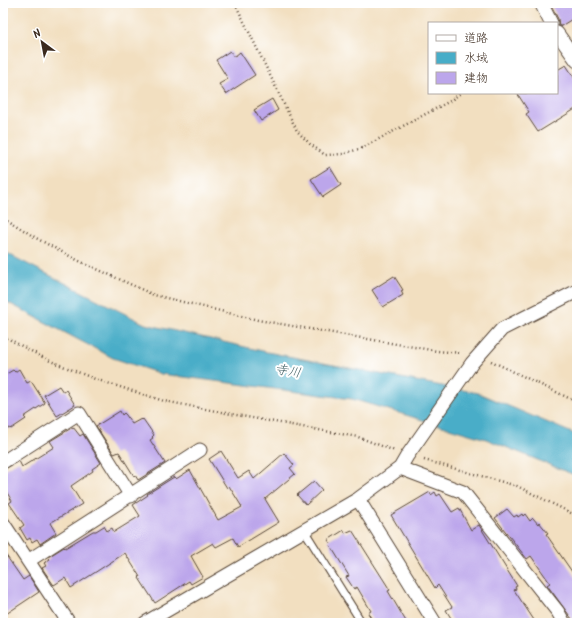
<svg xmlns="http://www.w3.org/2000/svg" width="580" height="626" font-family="Kalam,'Klee One',sans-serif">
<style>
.water{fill:#48adc8;stroke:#426c73}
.building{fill:#bca6eb}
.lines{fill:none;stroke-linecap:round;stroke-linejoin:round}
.lane-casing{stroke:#564536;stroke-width:9}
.street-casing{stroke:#564536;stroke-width:15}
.path{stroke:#564536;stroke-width:2.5;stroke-dasharray:1 3;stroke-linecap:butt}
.lane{stroke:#fff;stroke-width:7}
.street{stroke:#fff;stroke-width:13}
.labels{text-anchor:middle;stroke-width:4;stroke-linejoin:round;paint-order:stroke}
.water-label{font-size:13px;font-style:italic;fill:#405e62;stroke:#fff}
</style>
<rect width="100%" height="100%" fill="#fff"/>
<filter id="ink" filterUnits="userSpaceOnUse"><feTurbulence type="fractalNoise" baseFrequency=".025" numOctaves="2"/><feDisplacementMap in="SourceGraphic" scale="8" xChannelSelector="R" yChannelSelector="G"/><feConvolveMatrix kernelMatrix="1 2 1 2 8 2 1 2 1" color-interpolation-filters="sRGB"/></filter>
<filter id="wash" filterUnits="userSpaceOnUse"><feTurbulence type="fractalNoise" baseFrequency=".012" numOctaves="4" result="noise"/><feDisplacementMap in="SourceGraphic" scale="16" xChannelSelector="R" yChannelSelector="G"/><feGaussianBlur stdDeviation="0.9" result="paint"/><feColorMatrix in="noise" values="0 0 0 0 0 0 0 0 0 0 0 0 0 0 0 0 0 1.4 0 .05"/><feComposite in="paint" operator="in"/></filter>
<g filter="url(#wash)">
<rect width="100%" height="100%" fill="#f2dfc0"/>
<path class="water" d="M3,250L10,255L145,324L267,352L478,393L577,435V476L486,439L352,399L161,374L113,358L3,300Z"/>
<g id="blocks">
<path class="building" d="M550,3H577V16L561,26H559L558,19Z
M230,51L234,57L240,52L255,75L226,94L219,84L228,79L216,60Z
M566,65L577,82V108L538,132L526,114L529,112L517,93H557V70Z
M272,99L278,110L261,121L254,110Z
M330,167L341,185L323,197L311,179Z
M394,276L403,290L401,291L403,295L383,307L372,290Z
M19,369L27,383L31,381L45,403L24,417L26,419L11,429L10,428L8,429L3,422V376L13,370L15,372Z
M59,386L63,392L66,390L75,405L57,416L44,395Z
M120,411L122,415L124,413L126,415L132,424L141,419L142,420L143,419L154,435L152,437L153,438L150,440L165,463L138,480L135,475L134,476L119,452L114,454L96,426Z
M73,427L80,436L83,434L101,463L92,469L93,471L71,486L82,504L50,523L56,533L40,544L37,539L32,542L30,538L27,540L20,528L24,525L9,503L12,501L3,486V470L19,461L22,467L54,447L50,441Z
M221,451L238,478L249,471L254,479L284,453L294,465L290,468L295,474L265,499L279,522L238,547L233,538L216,547L213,543L191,556L203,577L191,584L189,581L155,603L139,578L140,577L125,553L71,588L65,578L54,585L53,584L42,568L46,566L44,563L50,559L48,557L64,547L65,548L93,531H96L104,526L107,531L112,528L114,532L140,516L133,505L148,495L147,494L174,477L176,479L190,470L218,520L242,507L229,486L227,488L209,459Z
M314,481L322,490L306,505L297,495Z
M430,492L431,495L435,492L437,496L440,494L452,512L459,508L471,530L479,525L517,586L515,587L516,589L514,590L536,623H454L446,610L452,607L438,585L435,588L391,515Z
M507,509L514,517L517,515L518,517L522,514L523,516L525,514L530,521L533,518L538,524L539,522L548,533L546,534L577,579V623H575L547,585L550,583L531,556L527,559L495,518Z
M344,530L345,533L352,530L390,590L388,591L407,623H374L368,613L371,611L357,587L354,589L346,577L349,576L330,545L331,544L328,540Z
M3,551L23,580L29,576L39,592L3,616Z"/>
</g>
</g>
<g filter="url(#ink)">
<use href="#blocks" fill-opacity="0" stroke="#564536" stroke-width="1"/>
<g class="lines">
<g class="lane-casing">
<path id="lane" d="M304,530L362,623"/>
</g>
<g class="street-casing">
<path id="street" d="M541,3L551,23
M557,33L577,61
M3,462L79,413L131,496
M400,468L463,492L558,612L564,623
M358,499L435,623
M3,523L69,623
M28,561L200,450
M145,623L358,499L400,468L407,456L472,363L502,329L577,291"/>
</g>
<path class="path" d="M235,3L297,131L310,144L325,155L343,154L362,148L450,101L461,93
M3,217L36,238L77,260L154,295L258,320L437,351L462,353
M3,336L48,360L95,379L164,401L247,417L358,437L395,451
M491,361L577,402
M424,460L517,486L577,516"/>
<use href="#lane" class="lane"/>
<use href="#street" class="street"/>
</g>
</g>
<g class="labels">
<g class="water-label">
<text transform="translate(288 370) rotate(10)" y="5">寺川</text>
</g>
</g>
<rect width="580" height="626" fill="none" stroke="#fff" stroke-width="16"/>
<rect x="428" y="22" width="130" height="72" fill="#ffffff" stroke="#b1aaa5"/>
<rect x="436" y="35" width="20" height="6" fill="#ffffff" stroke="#b1aaa5"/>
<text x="464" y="42" font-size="12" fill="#3b2a1e">道路</text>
<rect x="436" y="52" width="20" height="12" fill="#48adc8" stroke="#b1aaa5"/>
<text x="464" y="62" font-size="12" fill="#3b2a1e">水域</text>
<rect x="436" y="72" width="20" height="12" fill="#bca6eb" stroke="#b1aaa5"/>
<text x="464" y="82" font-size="12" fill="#3b2a1e">建物</text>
<g transform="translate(42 42) rotate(328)" stroke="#ffffff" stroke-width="3" paint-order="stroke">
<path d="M0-3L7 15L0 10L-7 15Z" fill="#3b2a1e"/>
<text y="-6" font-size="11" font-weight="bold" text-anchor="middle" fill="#3b2a1e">N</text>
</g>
</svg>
